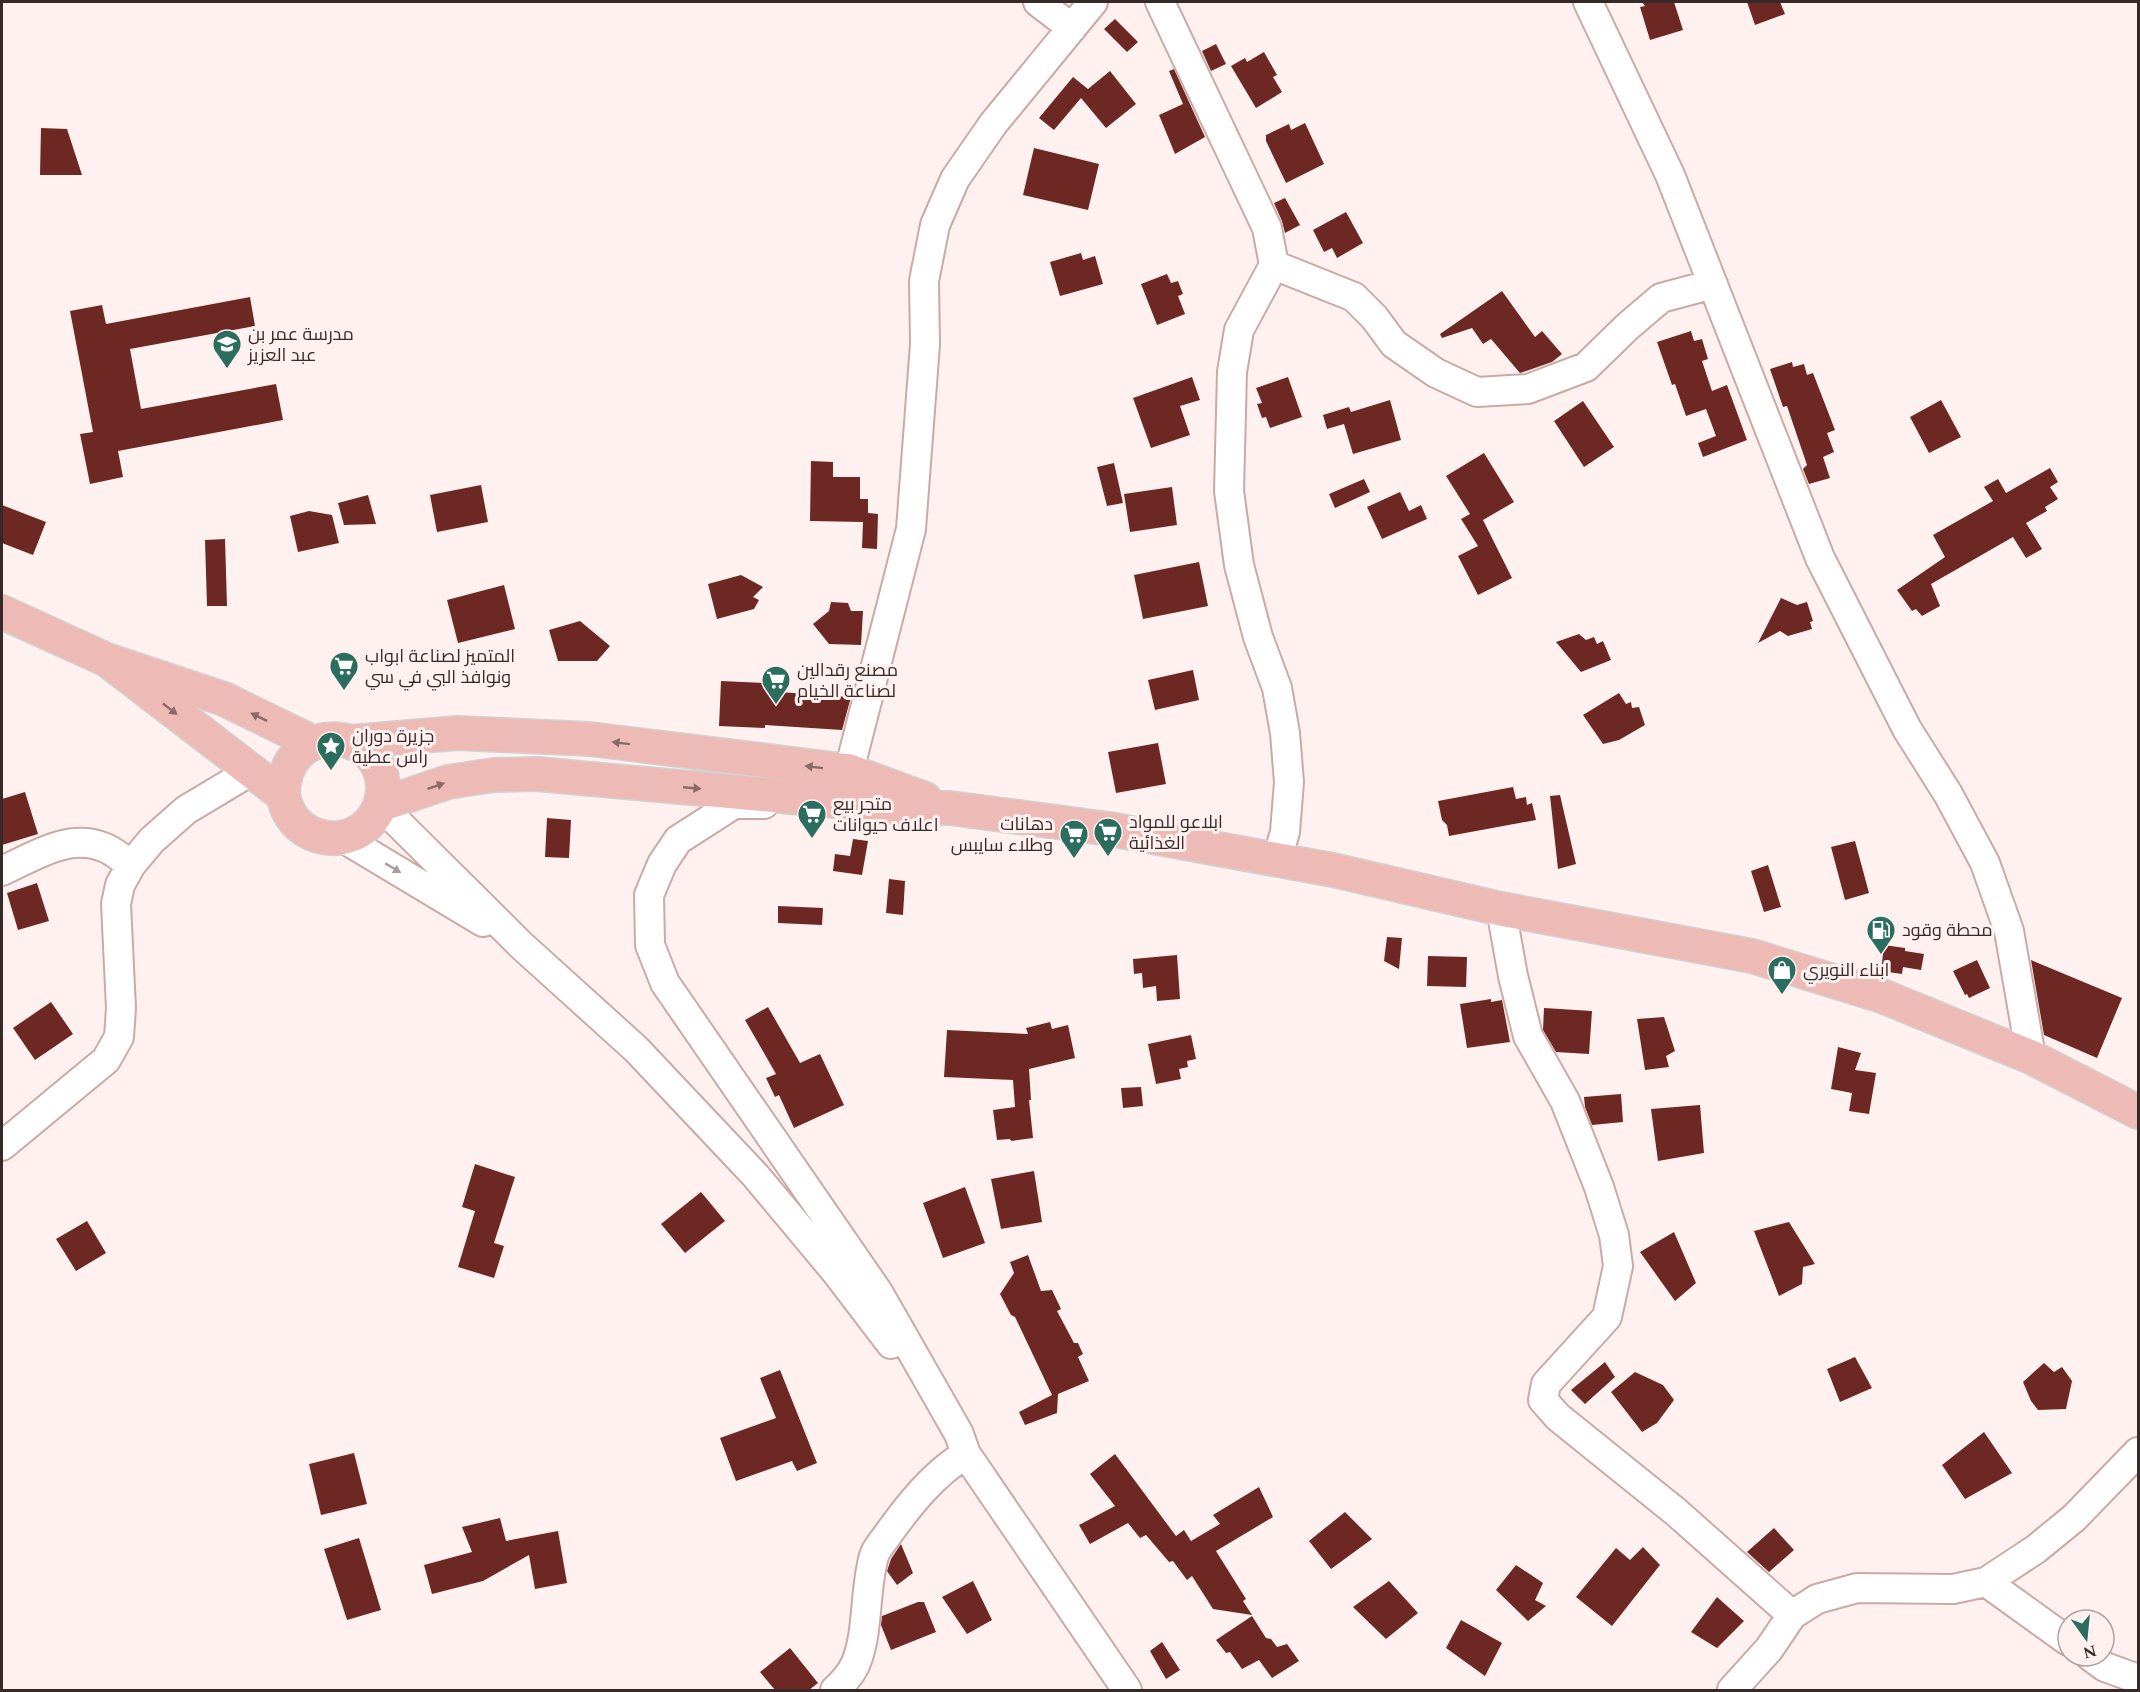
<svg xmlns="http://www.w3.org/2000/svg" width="2140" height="1692" font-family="Spectral,Cairo,serif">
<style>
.building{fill:#6e2824}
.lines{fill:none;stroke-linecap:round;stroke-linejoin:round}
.minor-casing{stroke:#cbaaa6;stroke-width:32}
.major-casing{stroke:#d3d0d0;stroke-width:36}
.minor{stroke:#fff;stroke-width:28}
.major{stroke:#edbab5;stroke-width:33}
.oneway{fill:#886a67}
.oneway2{fill:#a59f9e}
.labels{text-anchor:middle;stroke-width:6;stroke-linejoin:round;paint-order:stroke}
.poi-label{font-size:18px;fill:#362928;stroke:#fff1ef;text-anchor:start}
</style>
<rect width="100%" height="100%" fill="#fff1ef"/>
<path class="building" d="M1642,2H1674L1683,30L1650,40L1640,7L1645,6Z
M1747,2H1780L1785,14L1755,25Z
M1115,19L1138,42L1127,52L1104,29Z
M1216,44L1226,64L1211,71L1202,51Z
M1264,52L1277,75L1273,77L1282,92L1256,108L1231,66L1245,58L1247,62Z
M1174,69L1205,137L1175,154L1159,115L1183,104L1169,71Z
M1110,71L1136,104L1106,128L1081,98L1054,130L1039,118L1073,77L1088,89Z
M1305,123L1324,164L1286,183L1266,141V135L1289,124L1291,130Z
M41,128L67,129L82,175H40Z
M1034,148L1099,164L1088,210L1023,195Z
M1285,198L1300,225L1285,233L1282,221L1274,203Z
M1346,212L1363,243L1337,258L1332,248L1324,252L1313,230Z
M1081,253L1083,260L1095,256L1103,284L1060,296L1050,262Z
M1167,274L1171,283L1178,281L1183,294L1178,296L1185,314L1157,325L1141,284Z
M1502,291L1535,337L1542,331L1562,354L1552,362L1520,373L1491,339L1483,344L1472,328L1442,338L1440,334Z
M250,297L255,326L130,349L141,409L276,384L283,420L118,451L123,477L90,484L80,434L93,432L70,311L102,305L106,324Z
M1691,331L1694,341L1702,339L1708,359L1702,361L1712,391L1727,385L1747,440L1703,457L1698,443L1716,436L1706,409L1686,416L1675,384L1672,385L1657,342Z
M1792,362L1793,367L1804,364L1807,375L1813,373L1835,430L1827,433L1834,452L1823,457L1830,478L1809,484L1803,469L1807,465L1787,406L1783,407L1770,369Z
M1192,377L1200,400L1180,406L1190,435L1151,448L1133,398Z
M1288,377L1302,417L1270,428L1266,417L1262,418L1257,404L1262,403L1256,388Z
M1390,400L1401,440L1353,454L1344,424L1327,429L1323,415L1349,407L1351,412Z
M1941,400L1961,437L1929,453L1910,417Z
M1583,401L1614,447L1584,467L1554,421Z
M1484,453L1514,502L1483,520L1512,578L1478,595L1458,556L1478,546L1461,519L1470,514L1446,476Z
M811,461L833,462V477H860V499H868V513L878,514L877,549L862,548L863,522L810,521Z
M1114,463L1123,503L1107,506L1097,467Z
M2050,468L2058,482L2050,487L2058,499L2045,507L2047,511L2026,523L2042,549L2026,558L2013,537L1931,584L1940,606L1922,616L1916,609L1912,611L1897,590L1945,557L1933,535L1993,501L1984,487L1998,479L2006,493Z
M1364,479L1370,492L1335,508L1329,494Z
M481,485L488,522L437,532L430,495Z
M1172,487L1177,525L1130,532L1124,494Z
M1400,492L1409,511L1421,505L1427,519L1382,539L1367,507Z
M368,495L376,524L344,525L338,503Z
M2,505L46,522L33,555L2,543Z
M309,511L332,515L339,543L298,552L290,516Z
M225,539L227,606H207L205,540Z
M1199,562L1208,606L1143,619L1134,575Z
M741,575L763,587L753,597L759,600L754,609L717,619L708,584Z
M504,585L515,629L458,643L447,600Z
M1781,598L1797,605L1807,602L1813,621L1810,622L1812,629L1788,636L1780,631L1758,643Z
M831,602L848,603L851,611H863L861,645L829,644L813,624L829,611Z
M580,621L610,646L597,661H558L549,630Z
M1579,634L1586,640L1594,637L1597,644L1603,641L1611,660L1581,672L1556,642Z
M1193,670L1199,700L1155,710L1148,680Z
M721,681L765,683V691L851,697L842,730L765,725V728L719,726Z
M1619,693L1626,704L1631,702L1632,708L1639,707L1645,725L1619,740L1603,744L1583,715Z
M1158,743L1166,784L1116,793L1108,752Z
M1513,787L1516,799L1526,797L1527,805L1532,803L1536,820L1449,836L1447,825L1442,820L1438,801Z
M25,792L38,834L2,845V799Z
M1560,795L1576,864L1558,869L1550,796Z
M547,818L571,820L569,858L545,857Z
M853,839L868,841L862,875L833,871L835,854L850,856Z
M1855,841L1869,893L1845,900L1831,847Z
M1768,865L1781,907L1764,912L1751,871Z
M889,879L905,881L903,915L886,913Z
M37,883L49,921L18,930L7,893Z
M778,906L823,908L822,925L778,923Z
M1387,937L1402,938L1399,969L1384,961Z
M1884,945L1905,948V951L1924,954L1921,970L1903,967L1902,974L1881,971Z
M1177,955L1180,999L1157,1001L1156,986L1143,988L1142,973L1134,974L1133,959Z
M1428,956L1467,957L1466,987L1427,986Z
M1977,960L1990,988L1969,998L1967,994L1965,995L1953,971Z
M2031,960L2122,998L2097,1058L2044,1035Z
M1491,999V1002L1502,1000L1510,1042L1467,1048L1460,1004Z
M51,1002L73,1034L35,1060L13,1028Z
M768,1007L800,1063L820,1054L844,1105L794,1128L779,1095L775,1097L766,1078L776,1074L745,1020Z
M1544,1008L1592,1011L1589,1054L1556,1052L1543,1030Z
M1664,1017L1675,1051L1666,1056L1669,1067L1645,1070L1637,1019Z
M1050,1022L1052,1029L1068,1025L1075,1058L1029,1069L1031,1100H1029L1033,1138L1011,1141L1010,1139L997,1140L993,1110L1015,1107L1013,1080L944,1077L947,1030L1028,1034L1026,1028Z
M1191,1035L1196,1059L1187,1061L1188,1067L1179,1069L1181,1079L1156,1084L1148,1044Z
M1838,1047L1861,1053L1855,1070L1876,1073L1869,1114L1849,1111L1852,1093L1831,1089Z
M1141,1087L1143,1106L1123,1108L1121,1088Z
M1621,1094L1623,1122L1592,1125L1585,1107L1584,1097Z
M1700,1105L1704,1153L1658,1161L1651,1109Z
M475,1164L515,1177L494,1243L504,1246L494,1278L458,1267L475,1211L462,1207Z
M1034,1171L1042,1222L1001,1229L991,1179Z
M965,1187L985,1243L943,1258L923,1203Z
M701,1192L725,1221L685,1253L661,1224Z
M87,1221L106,1253L76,1271L56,1239Z
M1789,1222L1815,1264L1803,1267L1802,1284L1779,1296L1754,1231Z
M1674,1232L1696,1283L1675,1301L1640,1252Z
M1028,1255L1041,1291L1052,1290L1061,1309L1057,1311L1074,1343H1078L1083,1354L1078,1357L1089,1381L1058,1394L1057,1413L1025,1425L1019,1412L1052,1395L1015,1317L1011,1315L1000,1294L1014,1273L1010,1262Z
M1855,1357L1872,1388L1840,1402L1827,1369Z
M1605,1362L1615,1377L1585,1404L1571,1390Z
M2044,1363L2054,1372L2062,1367L2072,1381L2066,1409L2038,1410L2031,1401L2023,1382Z
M780,1370L817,1463L797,1471L792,1461L736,1481L720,1438L776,1418L760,1378Z
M1635,1372L1663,1385L1674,1400L1657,1423L1642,1432L1611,1392Z
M1984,1432L2012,1473L1965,1499L1942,1465Z
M354,1453L367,1504L321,1515L309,1464Z
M1115,1454L1176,1536L1184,1530L1191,1541L1220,1524L1213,1515L1259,1487L1273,1517L1216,1551L1246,1599L1243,1601L1252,1615L1213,1609L1192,1576L1187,1580L1173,1561L1169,1562L1146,1535L1140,1538L1128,1523L1090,1544L1079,1525L1115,1506L1090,1474Z
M1345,1512L1372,1539L1331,1569L1309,1541Z
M500,1518L506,1541L558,1531L567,1583L535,1589L529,1555L483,1581L432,1594L424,1565L472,1552L462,1527Z
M1774,1528L1794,1550L1769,1572L1747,1552Z
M359,1538L381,1610L347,1620L324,1549Z
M901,1544L913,1573L897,1585L887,1571L891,1559Z
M1643,1547L1660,1565L1612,1626L1576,1597L1616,1548L1630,1560Z
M1516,1565L1543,1583L1535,1600L1546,1606L1528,1621L1496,1590Z
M973,1581L992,1620L967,1634L942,1597Z
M1389,1581L1418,1613L1386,1639L1353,1607Z
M1717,1597L1744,1621L1717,1648L1691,1632Z
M918,1602H924L936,1632L891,1650L881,1625L882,1616Z
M1252,1616L1266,1638L1271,1639L1277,1647L1287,1644L1299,1661L1272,1678L1259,1660L1242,1669L1230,1652L1226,1653L1216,1640Z
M1461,1620L1502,1643L1485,1676L1446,1648Z
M1162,1642L1180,1670L1166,1679L1150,1651Z
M790,1648L818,1683L809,1690H775L760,1672Z"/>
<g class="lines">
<g class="minor-casing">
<path id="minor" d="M1038,2L1072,28
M1160,2L1267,228L1274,265L1239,330L1232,372L1229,491L1239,565L1258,637L1277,688L1285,733L1289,782L1285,832L1277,860
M1588,2L1670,175L1820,558L1907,729L1948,794L1985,863L2009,931L2031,1057
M1274,265L1354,297L1374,317L1394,344L1436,373L1477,392L1528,389L1586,367L1627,327L1661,298L1713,284
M862,789L849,771L911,529L925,344L924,281L935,225L955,179L993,124L1093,2
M764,804H734L678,840L662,864L649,895L650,945L665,983L878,1292L959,1434L966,1454L1127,1690
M380,805L521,945L636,1049L755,1175L836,1272L891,1344
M343,838L483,922
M2,871C33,857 68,833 103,847C113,850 122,859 131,865
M1501,909L1513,976L1528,1036L1565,1101L1599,1187L1614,1235L1618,1266L1607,1317L1546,1384L1543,1400L1558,1417L1676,1512L1792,1615
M2,1146L106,1060L119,1037L121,1008L116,904L120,885L131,865L152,840L186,810L251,771
M1986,1582L2068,1641
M2090,1656L2105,1667L2138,1679
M835,1690C843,1683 850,1675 855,1665C869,1634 864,1590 874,1556C876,1549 882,1543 886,1537C908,1506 933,1474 966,1454
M1732,1690L1769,1649L1792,1615L1817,1599L1857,1588L1953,1589L1986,1582L2036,1549L2074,1518L2138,1452"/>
</g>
<g class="major-casing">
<path id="major" d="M2,612L107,660L224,699L312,742
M107,660L283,795C285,804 288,813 294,820C312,842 348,845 368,824C378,814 383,801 383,787C380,723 283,721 283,795
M351,742L457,733L590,739L849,771L925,799
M380,805L448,782L494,775L537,774L845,802L874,807L950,808L1109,829L1333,870L1501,909L1752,956L1882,996L2031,1057L2138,1112"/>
</g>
<use href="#minor" class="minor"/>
<use href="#major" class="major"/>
</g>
<defs><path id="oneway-solid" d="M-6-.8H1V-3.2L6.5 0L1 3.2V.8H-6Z" transform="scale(1.5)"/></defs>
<g class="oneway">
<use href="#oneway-solid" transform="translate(170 709) rotate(38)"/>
<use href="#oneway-solid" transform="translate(259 717) rotate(-154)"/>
<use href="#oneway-solid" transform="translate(621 743) rotate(-173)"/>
<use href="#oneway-solid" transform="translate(814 767) rotate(-173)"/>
<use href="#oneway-solid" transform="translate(436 786) rotate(-19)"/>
<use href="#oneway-solid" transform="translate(692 788) rotate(5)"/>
</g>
<use class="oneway2" href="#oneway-solid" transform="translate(393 868) rotate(31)"/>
<defs>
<g id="school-pin" transform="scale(1.5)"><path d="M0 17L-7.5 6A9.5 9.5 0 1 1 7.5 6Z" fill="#2b6d5e" stroke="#fff1ef"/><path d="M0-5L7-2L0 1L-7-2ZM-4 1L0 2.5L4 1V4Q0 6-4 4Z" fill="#fff"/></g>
<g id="supermarket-pin" transform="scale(1.5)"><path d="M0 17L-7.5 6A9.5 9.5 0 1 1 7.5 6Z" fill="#2b6d5e" stroke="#fff1ef"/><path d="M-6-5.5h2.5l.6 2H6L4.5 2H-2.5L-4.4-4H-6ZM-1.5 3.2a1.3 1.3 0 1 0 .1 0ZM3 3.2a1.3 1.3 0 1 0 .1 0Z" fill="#fff"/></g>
<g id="sight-pin" transform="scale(1.5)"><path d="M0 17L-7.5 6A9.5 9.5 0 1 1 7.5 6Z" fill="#2b6d5e" stroke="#fff1ef"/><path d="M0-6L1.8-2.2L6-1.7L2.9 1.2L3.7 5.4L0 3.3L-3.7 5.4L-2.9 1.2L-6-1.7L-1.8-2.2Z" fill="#fff"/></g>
<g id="fuel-pin" transform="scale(1.5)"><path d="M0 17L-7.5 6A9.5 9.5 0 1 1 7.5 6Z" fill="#2b6d5e" stroke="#fff1ef"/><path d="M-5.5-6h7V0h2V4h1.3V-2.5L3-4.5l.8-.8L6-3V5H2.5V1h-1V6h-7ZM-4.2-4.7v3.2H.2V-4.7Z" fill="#fff"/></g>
<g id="shop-pin" transform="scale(1.5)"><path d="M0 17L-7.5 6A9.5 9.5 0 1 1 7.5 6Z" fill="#2b6d5e" stroke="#fff1ef"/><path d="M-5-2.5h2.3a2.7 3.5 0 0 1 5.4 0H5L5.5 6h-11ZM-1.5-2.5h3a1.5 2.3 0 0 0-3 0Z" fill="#fff"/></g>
</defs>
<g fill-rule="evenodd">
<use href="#school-pin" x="227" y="344"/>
<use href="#supermarket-pin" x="344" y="666"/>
<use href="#supermarket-pin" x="776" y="680"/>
<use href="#sight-pin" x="331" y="746"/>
<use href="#supermarket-pin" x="812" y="814"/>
<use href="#supermarket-pin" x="1108" y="832"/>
<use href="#supermarket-pin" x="1074" y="834"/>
<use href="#fuel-pin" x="1881" y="930"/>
<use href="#shop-pin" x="1782" y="970"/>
</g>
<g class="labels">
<g class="poi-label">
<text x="248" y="340">مدرسة عمر بن<tspan x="248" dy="21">عبد العزيز</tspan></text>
<text x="365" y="662">المتميز لصناعة ابواب<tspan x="365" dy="21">ونوافذ البي في سي</tspan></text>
<text x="797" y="676">مصنع رقدالين<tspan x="797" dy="21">لصناعة الخيام</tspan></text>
<text x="352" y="742">جزيرة دوران<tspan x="352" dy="21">راس عطية</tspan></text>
<text x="833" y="810">متجر بيع<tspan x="833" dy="21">اعلاف حيوانات</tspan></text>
<text x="1129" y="828">ابلاعو للمواد<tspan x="1129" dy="21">الغذائية</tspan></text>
<text x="1053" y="830" text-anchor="end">دهانات<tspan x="1053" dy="21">وطلاء سايبس</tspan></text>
<text x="1902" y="936">محطة وقود</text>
<text x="1803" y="976">ابناء النويري</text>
</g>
</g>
<rect width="2140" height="1692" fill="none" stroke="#362928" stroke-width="6"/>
<g transform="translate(2086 1638) rotate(165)"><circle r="28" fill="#fff1ef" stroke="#afa19f" stroke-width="1.5"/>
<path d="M0-4.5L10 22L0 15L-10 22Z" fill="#2b6d5e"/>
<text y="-9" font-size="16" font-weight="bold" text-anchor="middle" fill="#362928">N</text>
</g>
</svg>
